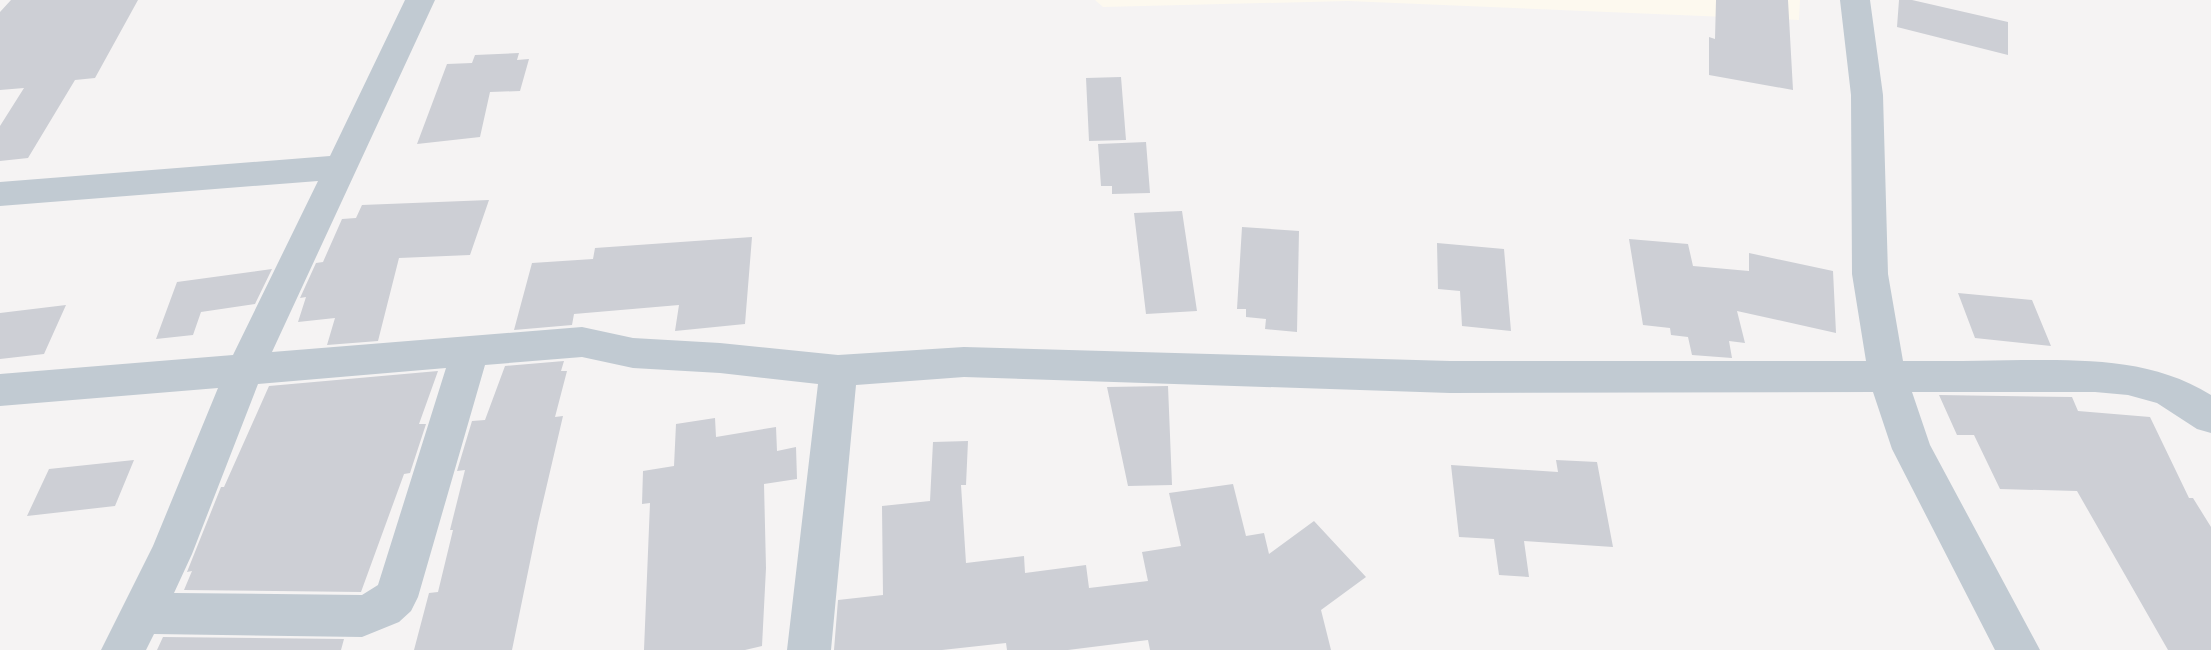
<svg xmlns="http://www.w3.org/2000/svg" width="2211" height="650" font-family="Poppins,sans-serif">
<style>
.commercial{fill:#fdf9ef}
.building{fill:#cdcfd5}
.lines{fill:none;stroke-linecap:round;stroke-linejoin:round}
.minor{fill:#c1cad2;fill-rule:evenodd}
</style>
<rect width="100%" height="100%" fill="#f5f3f3"/>
<path class="commercial" d="M1095,0H1800L1799,20L1348,1L1103,7Z"/>
<path class="building" d="M11,0H138L95,78L75,80L28,158L0,161V126L24,88L0,90V12Z
M1716,0H1788L1793,90L1709,75V37L1715,39Z
M1899,0H1912L2008,22V55L1897,27Z
M519,53L517,60L529,59L520,91L490,92L480,137L417,144L447,64L472,63L475,55Z
M1121,77L1126,140L1089,141L1086,78Z
M1146,142L1150,193L1112,194V186H1101L1098,144Z
M489,200L470,255L399,258L378,341L327,345L335,318L298,322L306,297L300,298L316,263L323,262L342,219L356,218L362,205Z
M1182,211L1197,311L1146,314L1134,213Z
M1242,227L1299,231L1297,332L1265,329L1266,319L1246,317V309H1237Z
M752,237L745,324L675,331L679,305L574,314L572,325L514,330L532,263L593,259L595,248Z
M1629,239L1688,244L1693,266L1749,271V253L1833,271L1836,333L1737,311L1745,343L1729,341L1732,358L1692,355L1688,337L1671,335L1670,328L1643,325Z
M1437,243L1504,249L1511,331L1462,326L1460,291L1438,289Z
M272,269L255,304L201,312L193,335L156,339L177,282Z
M1958,293L2032,300L2051,346L1975,338Z
M66,305L44,354L0,359V313Z
M564,361L561,371H567L555,417L563,416L538,523L512,650H414L429,593L438,592L453,530H450L465,470L457,471L472,421L485,420L505,366Z
M438,371L419,424H426L410,473L404,474L361,592L184,590L192,571L187,572L221,487H224L269,386Z
M1168,386L1172,485L1128,486L1107,387Z
M1939,395L2072,397L2078,411L2150,417L2189,498H2193L2211,527V650H2168L2077,491L2000,489L1974,435H1957Z
M715,418L716,437L776,427L777,451L796,447L797,479L764,484L766,568L762,646L745,650H644L650,503L642,504L643,471L674,466L676,424Z
M968,441L966,485H961L966,563L1024,556L1025,573L1086,565L1089,588L1148,581L1142,552L1181,546L1169,493L1233,484L1246,536L1264,533L1269,554L1314,521L1366,577L1321,610L1331,650H1150L1148,640L1068,650H1007L1006,643L942,650H834L838,600L883,595L882,506L930,501L933,442Z
M134,460L115,506L27,516L49,469Z
M1556,460L1597,462L1613,547L1524,541L1529,577L1499,575L1494,539L1459,537L1451,465L1558,472Z
M163,637L344,639L341,650H157Z"/>
<g class="lines">
<path class="minor" d="M405,0H435L272,352L582,327L633,338L720,343L838,355L964,347L1450,361H1866L1852,274L1851,95L1840,0H1870L1883,95L1888,274L1903,361C1943,361 1983,361 2022,360C2089,360 2153,359 2211,395V433L2197,429L2157,403L2128,395L2095,392H1912L1930,445L2040,650H1995L1892,449L1873,392L1450,393L964,377L856,385L831,650H787L818,384L720,373L633,368L582,357L485,365L418,597L411,611L399,622L362,637L154,634L146,650H101L153,546L218,388L0,406V374L233,355L318,181L0,206V182L330,156ZM446,368L378,585L362,595L174,593L192,554L258,384Z"/>
</g>
</svg>
